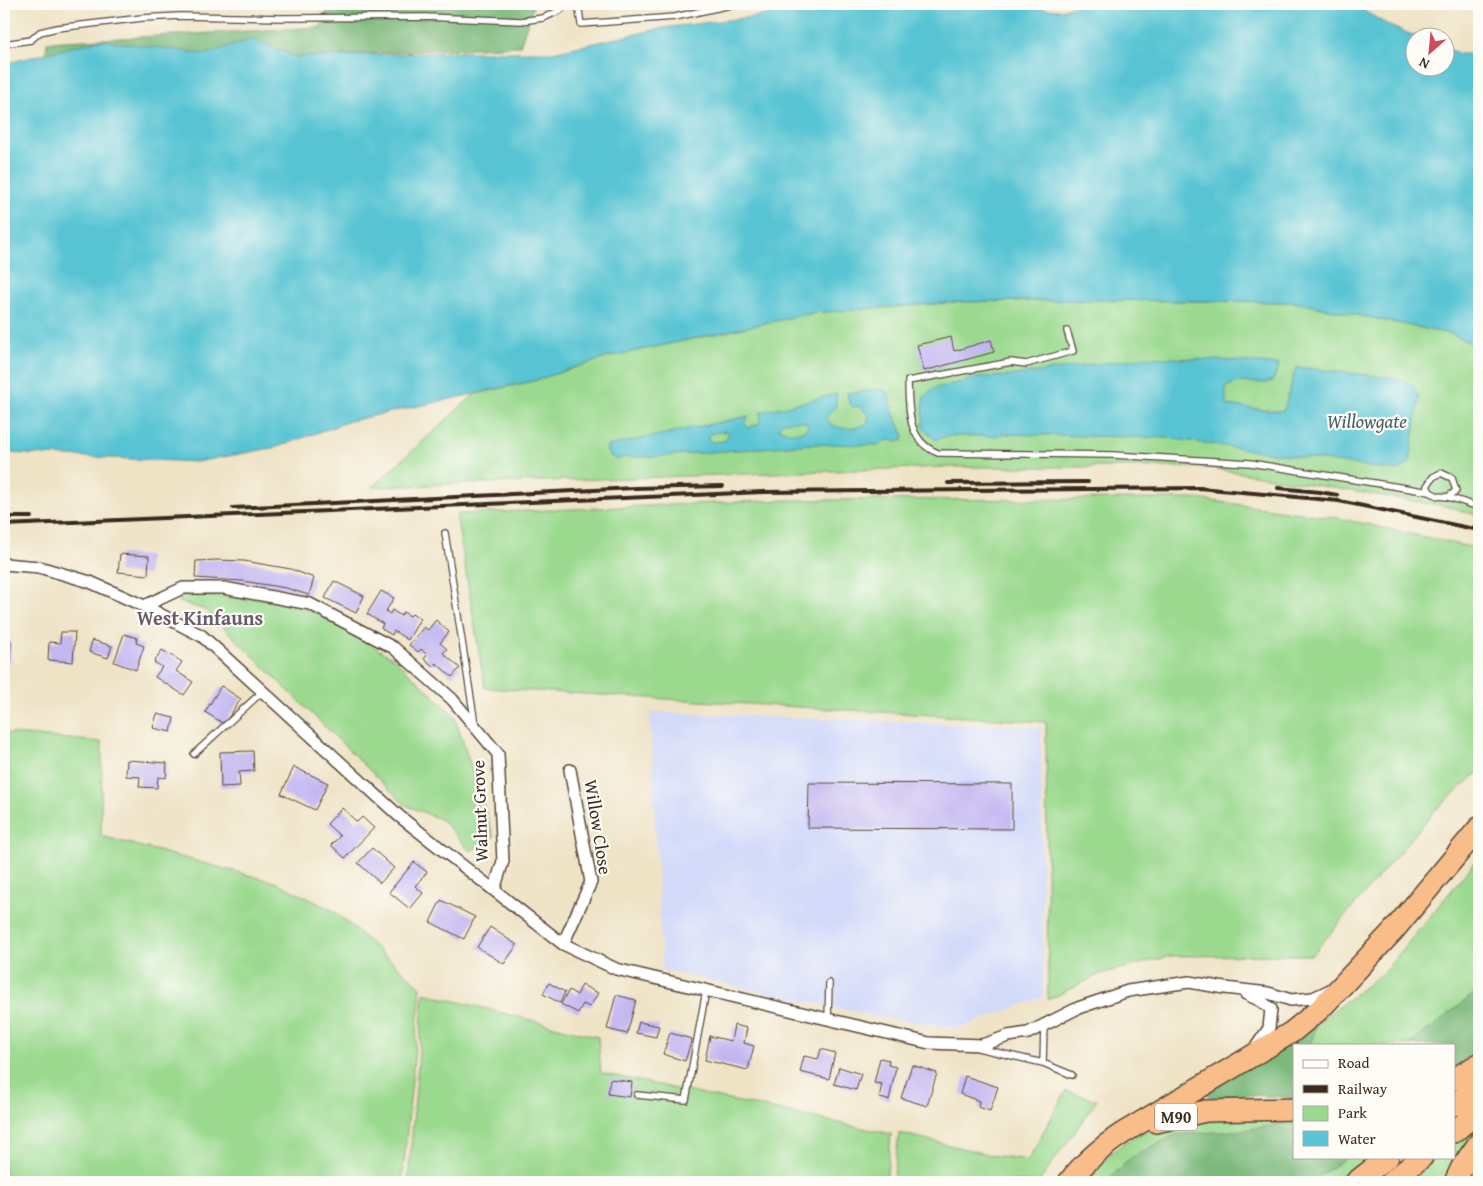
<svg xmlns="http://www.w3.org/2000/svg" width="1483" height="1186" font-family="'Gentium Book Plus',serif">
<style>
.built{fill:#d2d9f9}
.green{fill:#9bd98f;stroke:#6b8256}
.forest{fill:#7cb97a;stroke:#5c724c}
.water{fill:#59c4d3;stroke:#4a7778;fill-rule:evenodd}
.building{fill:#c2b6f1}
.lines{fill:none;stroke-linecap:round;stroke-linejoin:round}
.lane-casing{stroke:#564637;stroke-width:8}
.street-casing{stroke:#564637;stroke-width:14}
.highway-casing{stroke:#564637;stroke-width:24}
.lane{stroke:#fff;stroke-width:5.5}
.street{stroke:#fff;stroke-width:11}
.highway{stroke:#f8bd89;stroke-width:21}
.rail{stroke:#3b2a1e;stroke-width:4}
.labels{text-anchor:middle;stroke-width:4.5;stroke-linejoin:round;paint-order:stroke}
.shield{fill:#fdfcf7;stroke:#75695f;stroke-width:1}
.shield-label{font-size:16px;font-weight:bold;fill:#3b2a1e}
.street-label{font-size:18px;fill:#3b2a1e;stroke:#fdfcf7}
.water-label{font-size:19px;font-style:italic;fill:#46605d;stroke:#fdfcf7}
.quarter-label{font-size:20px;font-weight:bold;fill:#6a5b68;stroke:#fdfcf7}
</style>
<rect width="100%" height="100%" fill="#fdfcf7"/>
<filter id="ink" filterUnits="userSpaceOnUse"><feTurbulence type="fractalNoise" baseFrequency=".02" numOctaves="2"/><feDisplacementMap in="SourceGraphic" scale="10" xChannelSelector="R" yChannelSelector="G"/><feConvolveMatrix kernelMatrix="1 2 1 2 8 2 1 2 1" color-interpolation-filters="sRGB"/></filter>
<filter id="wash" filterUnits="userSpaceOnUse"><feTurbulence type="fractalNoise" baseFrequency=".0096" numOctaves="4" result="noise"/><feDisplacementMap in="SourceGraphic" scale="20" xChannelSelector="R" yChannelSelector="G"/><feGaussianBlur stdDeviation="1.12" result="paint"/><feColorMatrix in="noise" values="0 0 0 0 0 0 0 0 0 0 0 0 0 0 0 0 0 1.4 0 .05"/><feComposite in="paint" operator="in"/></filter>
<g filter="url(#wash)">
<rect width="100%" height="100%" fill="#efe3c6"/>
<path class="built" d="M650,712L1041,727L1043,997L960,1028L884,1018L662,970Z"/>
<path class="green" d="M1097,300L1294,302L1451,334L1479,347V516L1450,507L1204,467H946L372,487L475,394L533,381L608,357L812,313L956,302Z
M1197,499L1338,518L1479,549V772L1437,808L1312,955L1171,956L1100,974L1048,1000L1046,722L485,688L456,514L785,500Z
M182,595L268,599L317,613L393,658L454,715L494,837L470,851L442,820L405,805L206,610L179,602Z
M4,733L102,742L101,836L275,882L334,911L421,987L402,1182H25L4,1173Z
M1479,857V990L1409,1045H1310L1317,1023L1384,972Z
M424,993L598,1037L601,1073L891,1134L886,1182H408Z
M1066,1091L1097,1100L1039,1182H893L899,1133L991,1155L1028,1160Z
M1294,1112V1122L1245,1130L1132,1157L1105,1182H1087L1101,1162L1125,1142L1158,1124Z
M1474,1132V1138L1446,1182H1405L1435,1157H1454V1141L1464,1133Z
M1347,1157H1369L1335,1182H1311Z"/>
<path class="forest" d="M329,4H534L520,46L296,57L44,73L47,42L321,27Z
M1479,990V1054L1454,1067V1045H1409Z
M1317,1023L1310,1045H1294V1098L1252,1095L1209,1097L1206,1091Z
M1294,1122V1157H1347L1311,1182H1105L1132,1157L1175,1135L1245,1130Z"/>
<path class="water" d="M856,4H992L1060,10L1080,4H1352L1392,27L1418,37L1416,38V68H1446V48L1460,54H1479V347L1451,334L1294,302L1097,300L956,302L812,313L608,357L533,381L350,421L277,447L196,462L4,453V64L99,40L206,54L252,39L296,57L463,52H553L663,28Z
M1147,357L1238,361L1279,365L1273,381L1264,383L1238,382L1226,387V405L1275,411L1284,410L1296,367L1395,378L1413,385L1419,398L1410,463L1398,471L1168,438L1002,434L996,436H947L936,440L923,428V406L924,397L932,389L982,377L1009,376Z
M882,389L889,394L892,410L904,436L902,441L887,440L877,445L810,444L651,457H624L616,460L607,453V446L749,416L745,423L748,428L760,423L761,412L837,394L835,408L828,414L826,419C836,432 853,429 867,424L869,415L859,406L853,407L849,403L847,393ZM801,421L809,424C803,436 788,434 778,427L782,422ZM725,431L729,434L725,441L713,442L708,440L709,434Z"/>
<g id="blocks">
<path class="building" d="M951,337L954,351L991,340L994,352L924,371L917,345Z
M120,554L149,556L148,575L118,572Z
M217,560L244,561L291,569L314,578L309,595L286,588L242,581L195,578L196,561Z
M334,581L364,596L356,613L325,598Z
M381,591L394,598L386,611L390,614L392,610L401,616L403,612L410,616L412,614L420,619L408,640L394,631L392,635L385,631L381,628L383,624L367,614Z
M436,620L449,632L440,643L447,649L443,653L460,668L452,677L436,663L433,666L424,659L427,655L421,649L418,652L409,645L424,627L428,630Z
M61,632H75L73,662L48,660L49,642L60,643Z
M124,634L137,638L136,643L144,646L136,670L114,662Z
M4,640L11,641L10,663H4Z
M92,640L112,646L108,658L89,652Z
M162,650L182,662L176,671L193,682L184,695L155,677L162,667L154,662Z
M221,686L241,699L224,724L205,712Z
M157,714L174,718L171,732L153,728Z
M253,751L254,771L239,772L240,786L221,787L220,752Z
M127,760L167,763L166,778L158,777L157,788L139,787L140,777L126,776Z
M294,767L328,783L315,810L281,794Z
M809,783L1012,784V829L808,828Z
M342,808L357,822L362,817L374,828L345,858L331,845L340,836L327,824Z
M372,848L394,868L380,883L358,863Z
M414,862L427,872L415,886L423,893L410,909L389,892Z
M441,900L475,917L464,939L430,922Z
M490,927L517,945L504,964L477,947Z
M549,983L565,992L560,1003L543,994Z
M582,985L598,993L590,1007L583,1004L578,1013L561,1004L569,990L577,995Z
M616,995L636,1000L627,1034L607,1029Z
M639,1022L659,1026L656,1037L636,1033Z
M734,1025L747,1028L744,1043L754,1046L748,1070L705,1060L710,1036L731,1041Z
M670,1033L692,1039L685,1061L663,1054Z
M821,1049L835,1053L829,1079L800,1072L804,1056L818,1059Z
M880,1058L889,1060L888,1065L896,1067L889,1100L879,1098L882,1084L874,1083Z
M912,1065L937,1073L927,1106L901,1098Z
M839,1067L861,1074L856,1090L834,1084Z
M965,1076L998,1087L990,1111L978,1107L979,1101L960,1094Z
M610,1079L632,1082L630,1097L608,1094Z"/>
</g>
</g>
<g filter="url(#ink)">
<use href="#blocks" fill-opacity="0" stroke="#564637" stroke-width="1"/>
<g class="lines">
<g class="lane-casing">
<path id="lane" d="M578,4L581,24L675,17L735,4
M4,44L31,40L40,32L57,28L142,18L180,16L282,18L425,17L521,21L543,18L561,10L567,4
M1067,331L1073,351L1026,364L1011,362L908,381C909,410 907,441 938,453L1113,455L1250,463L1430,492L1438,496L1448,497L1479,507
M1430,492L1427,486L1433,477L1441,473L1452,478L1456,491L1448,497
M445,533L475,724
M194,754L263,691
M828,1020L829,983
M978,1048L1043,1063L1072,1075
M1043,1063L1044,1025
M637,1095L686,1100L706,991"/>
</g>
<g class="street-casing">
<path id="street" d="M4,564L39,567L90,582L144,606L202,636L399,816L563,944L616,969L929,1043L982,1045L1008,1036L1028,1033L1078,1008L1128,991L1189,982L1225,988L1268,993L1291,1000L1313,998L1330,990
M144,606L183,588H224L310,604L394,648L452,699L498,754L503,861L494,890
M563,944L591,882L570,770
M1246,994L1261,1001L1271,1009L1269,1028L1256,1047"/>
</g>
<g class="highway-casing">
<path id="highway" d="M1454,1079L1479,1064
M1454,1105L1479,1085
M1156,1122L1206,1111L1294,1109
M1454,1132L1479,1111
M1069,1182C1084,1162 1102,1147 1123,1133L1292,1032L1320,1009L1393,931L1479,828
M1356,1182L1388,1157
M1391,1182L1422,1157
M1455,1182L1462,1167L1479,1143"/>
</g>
<use href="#lane" class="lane"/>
<use href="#street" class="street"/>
<use href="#highway" class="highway"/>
<path class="rail" d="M948,483L1088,482
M1278,488L1320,492L1337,495
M233,508L635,488L723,486
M4,517H31
M4,525L763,492L1199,488L1339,501L1479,530"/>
</g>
</g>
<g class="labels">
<rect class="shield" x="1155" y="1103.5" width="42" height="27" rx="4"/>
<g class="shield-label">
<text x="1176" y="1123">M90</text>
</g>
<g class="street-label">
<text transform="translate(480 811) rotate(-92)" y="6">Walnut Grove</text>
<text transform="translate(598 827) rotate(81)" y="6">Willow Close</text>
</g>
<g class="water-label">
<text x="1367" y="428">Willowgate</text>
</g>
<g class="quarter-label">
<text x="200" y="625">West Kinfauns</text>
</g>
</g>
<rect width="1483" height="1186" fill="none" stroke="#fdfcf7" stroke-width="20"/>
<rect x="1293" y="1044" width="162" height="115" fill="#fdfcf7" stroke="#afa8a0"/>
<rect x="1303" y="1060" width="25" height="8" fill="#ffffff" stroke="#afa8a0"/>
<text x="1338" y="1068" font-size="15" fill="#3b2a1e">Road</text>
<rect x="1303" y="1085" width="25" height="8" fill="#3b2a1e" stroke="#afa8a0"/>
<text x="1338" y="1094" font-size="15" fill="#3b2a1e">Railway</text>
<rect x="1303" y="1106" width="25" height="15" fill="#9bd98f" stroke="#afa8a0"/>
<text x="1338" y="1118" font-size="15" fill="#3b2a1e">Park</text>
<rect x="1303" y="1131" width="25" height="15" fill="#59c4d3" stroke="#afa8a0"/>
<text x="1338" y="1144" font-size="15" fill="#3b2a1e">Water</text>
<g transform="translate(1430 52) rotate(207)"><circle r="24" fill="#fdfcf7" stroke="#afa8a0"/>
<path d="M0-4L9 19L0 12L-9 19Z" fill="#d1495b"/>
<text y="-8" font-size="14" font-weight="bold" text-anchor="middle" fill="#3b2a1e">N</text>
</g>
</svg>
